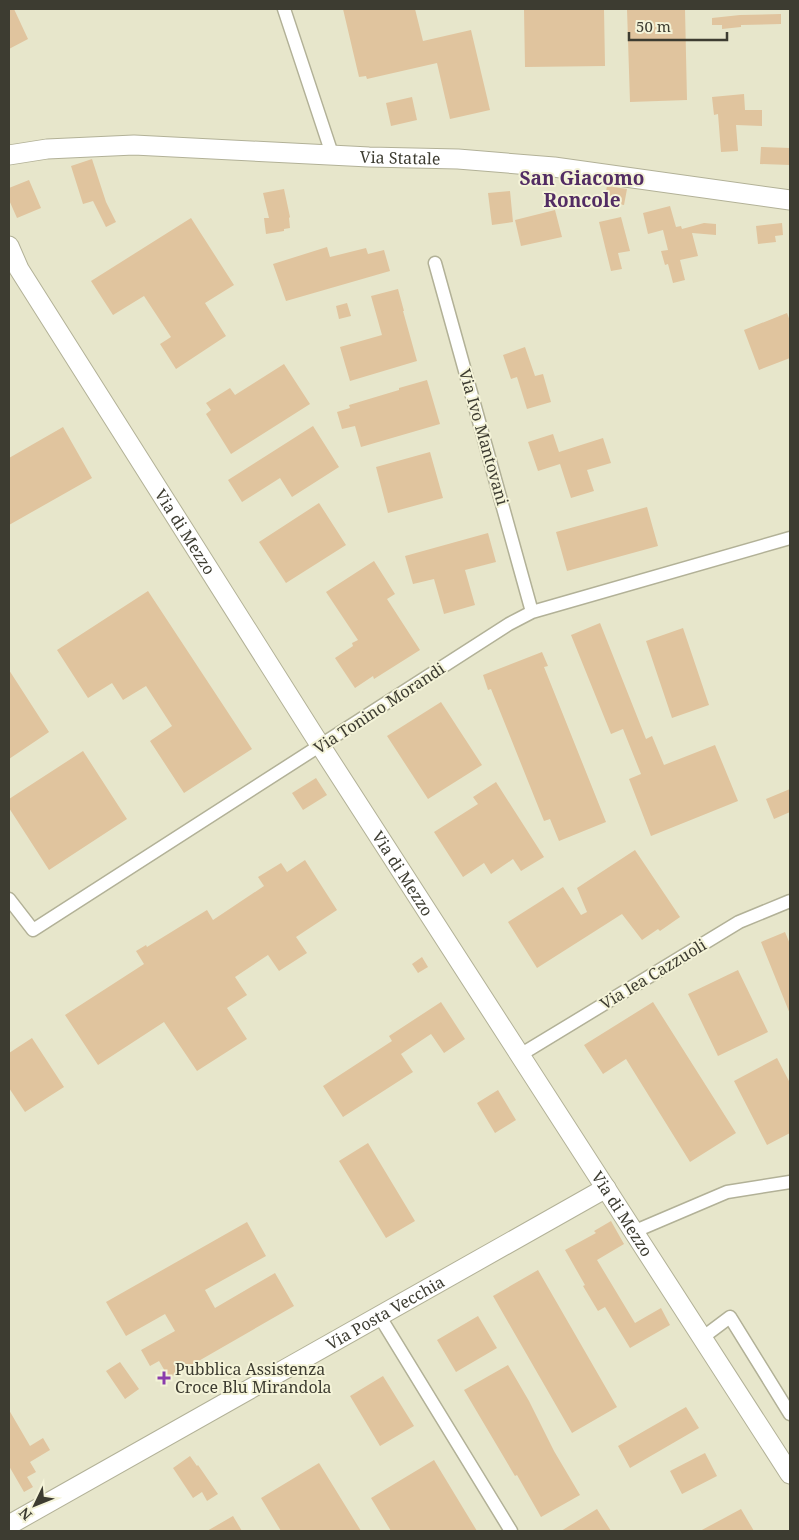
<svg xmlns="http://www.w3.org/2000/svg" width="799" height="1540" font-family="'Noto Serif',serif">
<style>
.building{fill:#e0c49e}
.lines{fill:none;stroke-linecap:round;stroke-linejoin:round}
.street-casing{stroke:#b2b197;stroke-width:15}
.secondary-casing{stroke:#b2b197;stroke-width:21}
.street{stroke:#fff;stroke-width:12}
.secondary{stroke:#fff;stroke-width:19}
.poi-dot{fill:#8a3cac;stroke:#f4f3d8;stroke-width:2}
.labels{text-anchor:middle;stroke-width:4;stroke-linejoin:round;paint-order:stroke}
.street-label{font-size:16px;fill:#3d3c31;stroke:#f4f3d8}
.poi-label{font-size:16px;fill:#3d3c31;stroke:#f4f3d8;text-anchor:start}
.quarter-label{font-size:19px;font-weight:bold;fill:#522c63;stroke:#f4f3d8}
</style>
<rect width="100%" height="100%" fill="#e7e6cb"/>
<path class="building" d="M9,9H14L28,39L9,49Z
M343,9H415L423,41L471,30L490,110L450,119L437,63L367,79L366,76L359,77Z
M524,9H604L605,66L525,67Z
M627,9H685L687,100L630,102Z
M781,14V24L741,25V27L722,29V25H712V18L740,15Z
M744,94L745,110H762V126L736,125L738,151L721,152L718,114L714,115L712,97Z
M412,97L417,120L391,126L386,103Z
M761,147L790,148V165L760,164Z
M92,159L106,202L116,222L106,227L93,201L83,204L71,166Z
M29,180L41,208L17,218L9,200V188Z
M607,186L627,189L624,205L604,202Z
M284,189L290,217L289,218L290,228L284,229V231L266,234L264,218H269L263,193Z
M510,191L513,222L492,225L488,193Z
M670,206L676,227L681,226L682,229L704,223L716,224V235L692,233L698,256L680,260L685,280L673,283L668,264L665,265L661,251L668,250L663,230L648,234L643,213Z
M555,210L562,237L521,246L515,220Z
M621,217L630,251L618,253L622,269L611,271L599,222Z
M191,218L234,285L205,303L226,336L176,369L160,344L171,337L144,296L113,315L91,281Z
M782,223L783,235L775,236L776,242L758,244L756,226Z
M327,247L330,257L366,248L368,254L384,250L390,271L286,301L273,264Z
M398,289L404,311H403L417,361L350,381L340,347L382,335L371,296Z
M347,303L351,316L339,319L336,306Z
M787,313L790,321V358L759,370L744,330Z
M525,347L535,376L543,374L551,402L527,409L517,377L511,379L503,355Z
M284,364L310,404L231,454L206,414L211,410L206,403L230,388L235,395Z
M427,380L440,424L361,447L355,426L342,429L337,412L350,408L349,405L399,390V388Z
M313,426L339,467L292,497L280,478L242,502L228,480Z
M63,427L92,478L9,525V458Z
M553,434L559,452L603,438L611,463L587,470L594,491L571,498L560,464L538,471L528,442Z
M430,452L443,498L388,513L376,467Z
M319,503L346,545L286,583L259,542Z
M647,507L658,546L567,571L556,532Z
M488,533L496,562L465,570L475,605L444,614L434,579L413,584L405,556Z
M374,561L395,594L387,599L420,650L374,679L373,676L355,688L335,658L353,646L352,643L358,640L326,592Z
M148,591L252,749L184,793L150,741L172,726L146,686L123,700L112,683L88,698L57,650Z
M600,623L646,739L652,736L664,765L715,745L738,801L651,836L629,779L641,774L623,729L611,734L571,635Z
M683,628L709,705L672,718L646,641Z
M542,652L548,666L544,667L606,822L559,841L550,819L544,821L491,689L488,690L483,675Z
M9,670L49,732L9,759Z
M441,702L482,765L428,799L387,736Z
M83,751L127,819L49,870L9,808V799Z
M316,778L327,795L303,810L292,793Z
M496,782L544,857L521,871L513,859L491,874L484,863L463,877L434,832L478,804L473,797Z
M790,789V812L774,819L766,799Z
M635,850L680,917L660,931L658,929L642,940L622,914L537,968L508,922L563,887L581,915L587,912L577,888Z
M305,860L337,910L296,937L307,953L279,971L268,955L235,977L247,995L227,1008L247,1039L197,1071L164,1022L98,1065L65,1015L144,964L136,951L146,945L147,947L207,910L213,920L264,886L258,877L281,863L287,872Z
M785,932L790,944V1014L761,942Z
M422,957L428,967L418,973L412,964Z
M738,970L768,1032L718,1056L688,994Z
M441,1002L465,1039L444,1053L431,1034L401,1054L413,1072L343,1117L323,1086L392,1041L389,1036Z
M653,1002L736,1133L690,1162L626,1059L603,1074L584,1045Z
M32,1038L64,1087L25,1112L9,1088V1053Z
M777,1058L790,1083V1133L767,1145L734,1081Z
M498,1090L516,1120L495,1133L477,1103Z
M368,1143L415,1221L386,1238L339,1161Z
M611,1221L624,1244L597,1260L635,1323L661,1308L670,1325L630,1348L605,1307L598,1311L583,1286L585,1285L565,1250L596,1233L594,1231Z
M247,1222L266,1256L205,1290L215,1308L275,1273L294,1306L169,1378L159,1361L150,1366L141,1350L175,1331L165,1314L126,1336L106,1302Z
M538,1270L617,1407L572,1433L493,1296Z
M478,1316L497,1348L456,1372L437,1340Z
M120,1362L139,1389L125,1399L106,1371Z
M508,1365L529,1401L554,1451L580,1495L541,1517L517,1475L515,1476L464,1390Z
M383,1376L414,1426L380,1446L350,1396Z
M686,1407L699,1428L630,1468L618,1446Z
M9,1410L30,1446L43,1438L50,1450L30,1462L36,1472L27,1477L33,1487L24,1492L9,1466Z
M705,1453L717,1476L682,1494L670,1471Z
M190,1456L197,1466L198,1465L218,1494L207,1501L202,1492L193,1498L173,1468Z
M434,1460L477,1531H391L371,1498Z
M319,1463L361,1531H281L261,1498Z
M597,1509L611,1531H561Z
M741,1509L754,1531H700Z
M233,1516L242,1531H207Z"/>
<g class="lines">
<g class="street-casing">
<path id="street" d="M284,9L332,154
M435,263L532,612
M9,899L33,930L509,624L532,612L790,538
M520,1055L739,922L790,901
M633,1232L727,1192L790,1182
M380,1317L511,1531
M702,1338L730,1317L790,1414"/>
</g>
<g class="secondary-casing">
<g id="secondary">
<path id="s1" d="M9,155L47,149L134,145L369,157L458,159L554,167L790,200"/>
<path id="s2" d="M9,246L19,269L320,745L790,1474"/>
<path id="s3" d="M9,1525L606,1188"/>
</g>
</g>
<use href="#street" class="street"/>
<use href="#secondary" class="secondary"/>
</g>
<path class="poi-dot" d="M161.5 1370.5h5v5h5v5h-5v5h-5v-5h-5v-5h5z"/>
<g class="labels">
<g class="street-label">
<text dy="6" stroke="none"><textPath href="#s1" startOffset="392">Via Statale</textPath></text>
<text transform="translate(484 437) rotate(74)" y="6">Via Ivo Mantovani</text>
<text dy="6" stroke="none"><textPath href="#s2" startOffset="336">Via di Mezzo</textPath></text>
<text transform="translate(379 708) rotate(-33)" y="6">Via Tonino Morandi</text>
<text dy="6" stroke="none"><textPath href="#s2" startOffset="741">Via di Mezzo</textPath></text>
<text transform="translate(653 974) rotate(-31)" y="6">Via lea Cazzuoli</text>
<text dy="6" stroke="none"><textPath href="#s2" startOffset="1146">Via di Mezzo</textPath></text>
<text dy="6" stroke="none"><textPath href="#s3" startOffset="432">Via Posta Vecchia</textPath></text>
</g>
<g class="poi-label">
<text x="175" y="1375">Pubblica Assistenza<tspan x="175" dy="18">Croce Blu Mirandola</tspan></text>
</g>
<g class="quarter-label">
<text x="582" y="185">San Giacomo<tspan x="582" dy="22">Roncole</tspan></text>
</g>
</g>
<rect width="799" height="1540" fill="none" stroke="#3d3c31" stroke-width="20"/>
<g transform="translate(35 1505) rotate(227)" stroke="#f4f3d8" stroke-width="4" paint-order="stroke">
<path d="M0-4L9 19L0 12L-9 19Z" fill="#3d3c31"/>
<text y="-8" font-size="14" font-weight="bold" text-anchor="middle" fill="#3d3c31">N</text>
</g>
<path d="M629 32v8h98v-8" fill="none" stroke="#3d3c31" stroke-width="2.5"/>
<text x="636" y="32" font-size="15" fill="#3d3c31" stroke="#f4f3d8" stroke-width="4" paint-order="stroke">50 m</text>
</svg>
